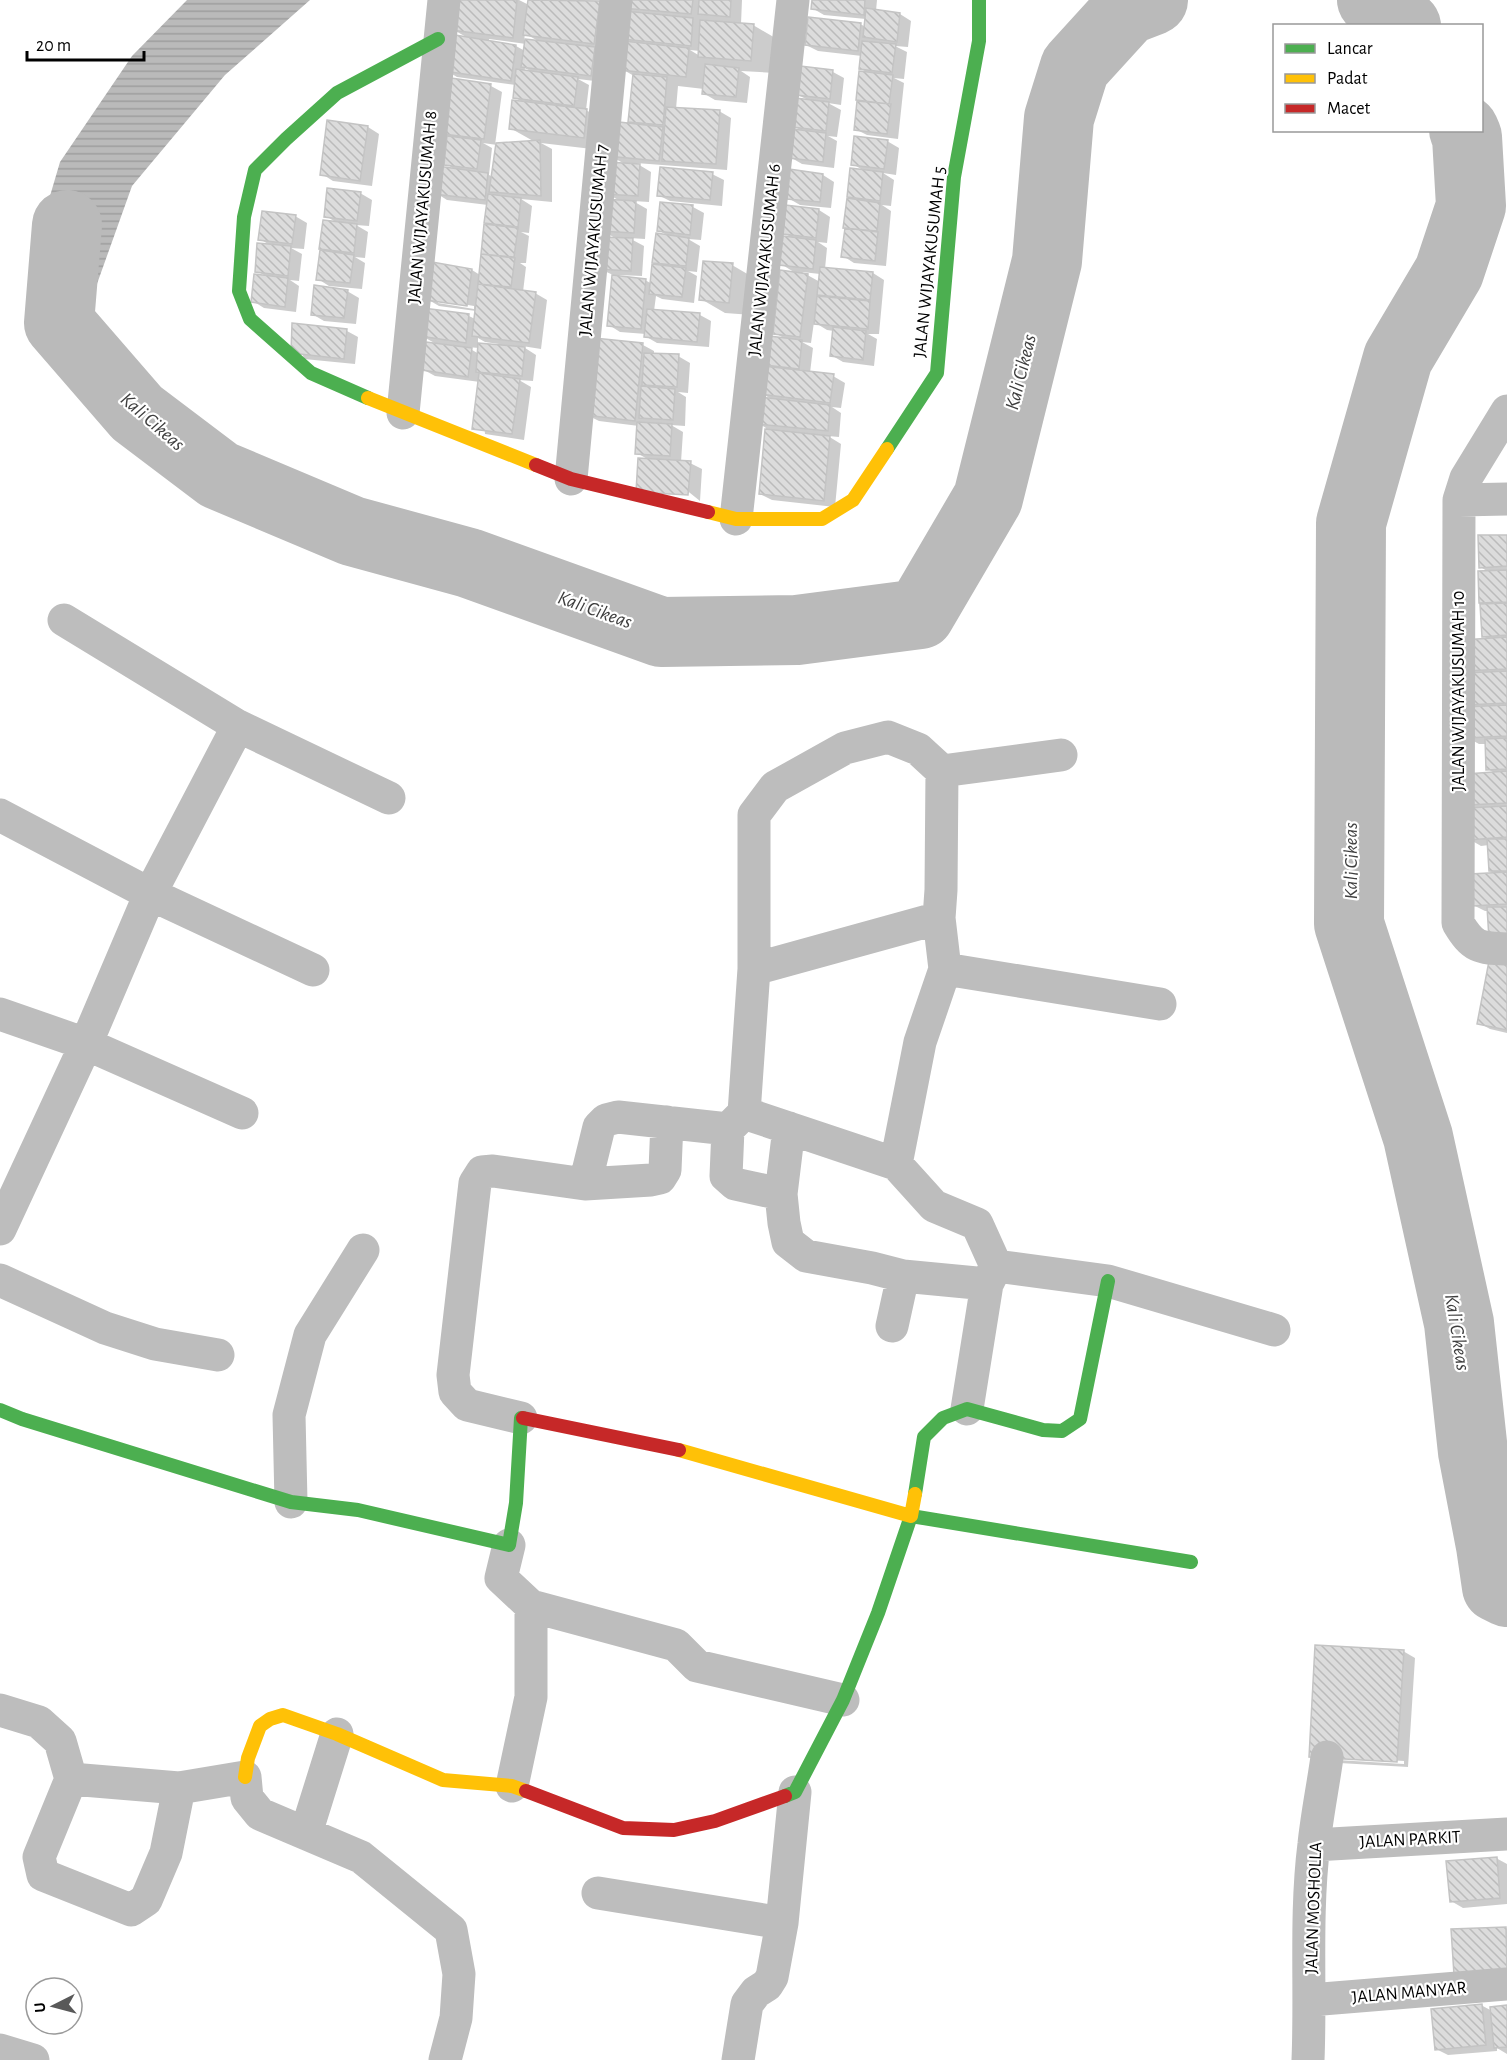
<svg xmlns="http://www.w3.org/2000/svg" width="1507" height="2060" font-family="'Alegreya Sans',sans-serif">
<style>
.water{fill:url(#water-rules)}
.shadow{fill:#0003;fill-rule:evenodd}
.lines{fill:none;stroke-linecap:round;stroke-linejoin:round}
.river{stroke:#bababa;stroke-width:70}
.building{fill:url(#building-back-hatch);stroke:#c4c4c4;stroke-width:1.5}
.street{stroke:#bdbdbd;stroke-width:33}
.fast{stroke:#4caf50;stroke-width:14}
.slow{stroke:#ffc107;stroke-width:14}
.jam{stroke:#c62828;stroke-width:14}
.labels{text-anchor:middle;stroke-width:4.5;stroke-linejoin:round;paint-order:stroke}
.street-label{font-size:18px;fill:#000;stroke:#fff}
.water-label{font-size:20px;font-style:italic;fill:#3e3e3e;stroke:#fff}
</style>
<defs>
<pattern id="water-rules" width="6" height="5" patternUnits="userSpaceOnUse" patternTransform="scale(1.5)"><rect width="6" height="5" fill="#bababa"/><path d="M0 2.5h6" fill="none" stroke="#9e9e9e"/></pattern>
<pattern id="building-back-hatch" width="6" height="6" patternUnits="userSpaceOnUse" patternTransform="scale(1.5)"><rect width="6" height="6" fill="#dcdcdc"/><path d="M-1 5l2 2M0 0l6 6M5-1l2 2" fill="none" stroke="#bbb"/></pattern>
</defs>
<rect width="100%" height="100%" fill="#fff"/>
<path class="water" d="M187,0H310L225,75L132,186L88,309L59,323L28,321L32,257L60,162L132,56Z"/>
<path class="shadow" d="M456,0H519L529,5V0H577L600,3L606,50L593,48L606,55L603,82L578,79L589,85L586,110L611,125L639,126L630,121L634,76L622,69L634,44L624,38V0H742L741,24L753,25L777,39L775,73L741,71L750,77L747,103L715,100L703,93L704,89L678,86L676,109L719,111L731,118L727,170L636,163L651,172L649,202L633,201L647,209L645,239L629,238L644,246L642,276L619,275V278L645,280L652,284L662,267L654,262L670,237L658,230L661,203L693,207L704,213L701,240L688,239L700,246L697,272L688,271L697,276L694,303L662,299L656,296L654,311L700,315L711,321L709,347L657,343L645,336L646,334L620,332L609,325L613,275L598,268L617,239L601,230L620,201L606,193L625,164L608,155L609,151L541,143L552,149V202L521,199L532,206L529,233L521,232L529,236L526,263H520L526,267L523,292L535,293L547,300L541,349L522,346L536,355L533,381L519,380L531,387L524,440L485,434L480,382L435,376L424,370L438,345L422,336L425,310L469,316L475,319L476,311L439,306L427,299L472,270L480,275L486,226L494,227L486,222L488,205L447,200L436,193L456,170L446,164L449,135L445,133L491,86L502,92L495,145L535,142L510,128L524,103L514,97L516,85L457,77L445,70L468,38L452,29ZM525,34L531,37L540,42L524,41ZM489,39L526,44L525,51L516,46L489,42ZM690,50L700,51V56ZM525,68L534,73L524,72ZM483,143L497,145L493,177L489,175L492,148ZM438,300L474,306V309L438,303ZM478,338L485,342L499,344V346L478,345ZM467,347L479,348V354Z
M813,0H877L876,11L900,14L911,21L908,47L895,46L907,52L904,79L894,78L904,83L898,139L867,135L855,129L861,73L870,74L861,69L862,56L818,51L806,45L860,24L866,27V19L824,15L812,8Z
M833,72L844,78L841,105L828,103L841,110L837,137L828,136L837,141L834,168L802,164L790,157L803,132L794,126L810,101L798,95Z
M368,127L379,134L372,186L333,181L322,174Z
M887,141L899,148L896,175L883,173L894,180L891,206L882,205L891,211L886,266L854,263L843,256L856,201L848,196L864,171L853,164Z
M791,171L823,175L834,182L831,208L800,205L788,198Z
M712,174L724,180L722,206L670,201L658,195Z
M360,193L372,200L369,226L356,225L368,232L365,258L355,257L365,263L362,289L329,286L318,279L331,253L321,248L337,223L326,216Z
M787,207L819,210L830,217L827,243L818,242L827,248L825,269L873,273L884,280L879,334H868L877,339L874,366L843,362L831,355L834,331L827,330L814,322L811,343L802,342L813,348L810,373L833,376L845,383L841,408L832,407L841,413L839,437L828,436L841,444L835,507L772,500L760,494L766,428L758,423L773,400L761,393L775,369L767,364L787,340L775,333L797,274L781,264L794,239L784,233ZM802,272L820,274V282Z
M295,216L307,223L304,249L291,248L302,254L299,281L290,280L299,286L296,312L264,308L253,301L266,276L256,271L271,246L260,239Z
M732,265L756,279L752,315L725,313L701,299Z
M347,291L359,298L356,324L324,321L312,314Z
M294,325L347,331L358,337L355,364L304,359Z
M643,345L654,351V355L678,356L690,363L688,393L678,392L686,397L685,426L671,425L683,432L681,462L690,463L702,469L700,501L649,460L637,453L639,426L599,421L587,415Z
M1507,536V869H1500V872H1507V945L1489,911H1485L1473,905L1496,874L1490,871L1489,845L1481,846L1469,839L1478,809L1469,804L1495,773L1487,769L1486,744H1479L1468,738L1466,675L1490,640L1483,636L1487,606L1480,602L1489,572L1480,567Z
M1507,967V1033L1490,1029L1479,1023Z
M1317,1646L1403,1651L1415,1658L1408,1767L1322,1762L1310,1756ZM1320,1756L1404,1761V1764L1320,1759Z
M1496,1858L1507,1864V1861V1904L1463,1908L1451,1901Z
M1506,1928L1507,1929V1979Z
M1481,2005L1492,2011L1507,2007V2054L1497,2048V2051L1448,2055L1436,2049Z"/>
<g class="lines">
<path class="river" d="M1372,0L1406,26
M1464,130L1467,137L1471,206L1449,272L1398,358L1351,523L1349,924L1418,1137L1459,1323L1473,1452L1491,1546L1497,1587L1507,1592
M67,225L59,323L137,413L219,475L352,531L469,563L661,632L797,630L920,614L988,498L1047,261L1059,118L1075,67L1127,10L1153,0"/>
</g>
<path class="building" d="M454,0H517L513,38L451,30Z
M528,0L600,1L594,44L523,35Z
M622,0H693L691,14L622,8Z
M699,0H731L730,17L698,14Z
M812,0H865L864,15L811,9Z
M866,8L900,13L897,42L863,37Z
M625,11L693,18L691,46L622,39Z
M808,17L861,23L858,51L805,45Z
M700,20L754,24L751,61L698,57Z
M449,34L516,45L511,81L444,71Z
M525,39L595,47L591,76L521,67Z
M623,41L689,48L686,77L620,70Z
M862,41L896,44L892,73L859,69Z
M705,64L739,68L736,97L702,94Z
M800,66L833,70L830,99L796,95Z
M516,69L578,77L574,106L513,98Z
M859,71L893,75L889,104L856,100Z
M633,74L667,77L663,125L628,122Z
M451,78L491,84L484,139L443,134Z
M795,98L829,102L826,131L792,127Z
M512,100L587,109L584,138L509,129Z
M857,101L891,104L887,134L854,130Z
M666,107L720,110L716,164L662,161Z
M327,120L368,126L360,181L320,175Z
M610,121L663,127L659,161L607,156Z
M792,129L826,133L823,162L789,158Z
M447,136L481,140L477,169L444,165Z
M854,136L888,140L884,169L851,165Z
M540,140L541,196L489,192L496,143Z
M606,162L640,164L638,196L604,194Z
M437,166L488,173L485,200L434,194Z
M660,167L713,172L710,200L657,196Z
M850,168L883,172L880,201L847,197Z
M789,169L823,174L820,202L787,199Z
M327,188L361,192L357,221L324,217Z
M488,194L521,198L518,227L484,223Z
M847,198L880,203L877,231L843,228Z
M602,199L636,201L634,233L600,231Z
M660,202L693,205L690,235L657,231Z
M785,205L819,209L816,238L783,234Z
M262,211L296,215L292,244L258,240Z
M323,220L357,224L354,253L319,249Z
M484,224L518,228L514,257L481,254Z
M845,228L878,232L875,261L841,257Z
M656,233L689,238L686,266L652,263Z
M783,236L816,240L813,269L779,265Z
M598,237L633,238L631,271L597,269Z
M257,243L291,246L288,276L255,272Z
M320,250L354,255L350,283L316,280Z
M481,254L515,258L511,287L478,284Z
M703,261L733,263L729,303L699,300Z
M432,262L472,269L467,306L426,300Z
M652,264L686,268L682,297L649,294Z
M820,267L873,272L870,300L817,295Z
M780,270L808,274L800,337L773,334Z
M254,274L288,278L285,307L251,302Z
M612,275L646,279L641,329L607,326Z
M478,284L536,292L529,343L472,336Z
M314,285L348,290L344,318L311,315Z
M817,296L870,301L868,329L814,324Z
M423,308L469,314L466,343L420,336Z
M647,309L700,313L697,342L644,337Z
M292,323L347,329L344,359L291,353Z
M833,327L866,331L863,360L830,356Z
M769,336L802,340L799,369L765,365Z
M594,338L643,343L635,421L585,415Z
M426,342L472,348L468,377L422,370Z
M478,343L525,347L522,376L476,372Z
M644,353L679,354L677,387L642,385Z
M763,366L834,374L830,403L759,394Z
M479,373L520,379L512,434L472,429Z
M641,386L675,389L673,420L639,418Z
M759,397L830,405L828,431L756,424Z
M637,422L672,424L670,456L635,454Z
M765,429L830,436L824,501L759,494Z
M638,458L691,461L688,495L636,492Z
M1478,535H1507V566L1479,568Z
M1507,570V602L1479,603L1478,571Z
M1507,603V635L1482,637L1480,604Z
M1507,637V669L1463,671L1462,640Z
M1507,671V703L1466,705L1465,673Z
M1507,705V736L1466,738L1464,707Z
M1507,738V769L1486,770L1485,739Z
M1507,771V803L1468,805L1466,774Z
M1507,806V837L1468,840L1466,808Z
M1487,839H1507V871H1489Z
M1507,872V904L1472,906L1470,874Z
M1487,907H1507V939H1489Z
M1489,961L1507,965V1030L1477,1024Z
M1315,1645L1404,1650L1397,1762L1309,1757Z
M1497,1857L1500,1898L1450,1902L1446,1861Z
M1506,1927L1507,1972L1454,1975L1451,1929Z
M1482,2004L1486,2045L1435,2050L1431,2009Z
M1507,2005V2047L1494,2048L1490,2007Z"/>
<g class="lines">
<path class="street" d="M1507,411L1466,478L1459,500L1458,923C1473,948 1479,948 1507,949
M403,413L444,0
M571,479L616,0
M1459,500L1507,499
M736,519L793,0
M64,620L238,726
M0,815L150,894L313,970
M939,918L941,890L942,771L1061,755
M754,969V815L775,787L845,748L888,737L918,749L942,771
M945,969L1160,1004
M0,1014L86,1044L242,1113
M744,1113L896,1164L934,1206L977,1224L996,1266L1108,1281L1274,1330
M789,1128L781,1194L784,1223L788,1242L806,1256L872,1268L903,1276L987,1284
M585,1184L599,1127L606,1120L618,1117L728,1129
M781,1194L735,1184L726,1176L728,1129L744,1113L754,969L939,918L945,969L920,1042L896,1164
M0,1229L86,1044L150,894L238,726L389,798
M0,1280L105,1328L155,1344L218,1355
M892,1326L903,1276
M967,1409L987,1284L996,1266
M521,1418L467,1405L455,1392L453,1375L475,1183L482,1172L493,1171L585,1184L651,1180L660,1178L665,1170L667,1122
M291,1502L289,1415L310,1335L363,1250
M509,1545L501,1578L531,1606V1697L512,1786
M531,1606L676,1645L697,1666L843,1700
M0,1710L39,1722L60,1741L71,1779L39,1857L43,1875L131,1910L146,1900L166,1853L179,1788L245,1777L247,1798L260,1814L361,1857L451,1930L459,1974L456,2018L445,2060
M71,1779L179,1788
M306,1833L337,1734
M1314,1845L1507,1834
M598,1893L782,1923
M1310,2000L1507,1984
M0,2050L33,2060
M738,2060L747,2004L756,1992L767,1985L772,1977L782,1923L795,1792
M1308,2060C1311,1988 1305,1915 1314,1844C1317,1815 1323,1786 1327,1757"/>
<path class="fast" d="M368,398L311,373L250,319L239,291L244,217L255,170L286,139L337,93L438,39
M887,449L937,373L954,177L979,41V0
M0,1410L22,1419L291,1502L358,1510L509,1545L516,1503L521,1418H523
M915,1494L924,1437L943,1418L967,1409L1043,1430L1062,1431L1080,1419L1108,1281
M785,1796L795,1792L843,1700L878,1613L911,1516L1191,1562"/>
<path class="slow" d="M368,398L536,465
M708,512L736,519H822L853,500L887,449
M679,1450L911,1516L915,1494
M245,1777L248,1758L260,1726L270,1719L283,1715L337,1734L443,1780L512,1786L526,1791"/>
<path class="jam" d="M536,465L571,479L708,512
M523,1418L679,1450
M526,1791L623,1828L674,1830L715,1821L785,1796"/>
</g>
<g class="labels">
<g class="street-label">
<text transform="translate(422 207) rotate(-85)" y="6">JALAN WIJAYAKUSUMAH 8</text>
<text transform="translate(593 240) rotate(-85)" y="6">JALAN WIJAYAKUSUMAH 7</text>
<text transform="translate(764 260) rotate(-84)" y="6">JALAN WIJAYAKUSUMAH 6</text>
<text transform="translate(929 262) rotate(-84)" y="6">JALAN WIJAYAKUSUMAH 5</text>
<text transform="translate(1458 691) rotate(-90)" y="6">JALAN WIJAYAKUSUMAH 10</text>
<text transform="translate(1410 1839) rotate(-3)" y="6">JALAN PARKIT</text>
<text transform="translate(1313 1908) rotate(-88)" y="6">JALAN MOSHOLLA</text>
<text transform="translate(1409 1992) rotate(-5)" y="6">JALAN MANYAR</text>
</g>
<g class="water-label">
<text transform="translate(1020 372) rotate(-76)" y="7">Kali Cikeas</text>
<text transform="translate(153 421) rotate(41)" y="7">Kali Cikeas</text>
<text transform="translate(595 609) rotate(20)" y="7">Kali Cikeas</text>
<text transform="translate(1350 861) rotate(-90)" y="7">Kali Cikeas</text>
<text transform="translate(1458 1332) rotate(81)" y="7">Kali Cikeas</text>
</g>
</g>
<rect x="1273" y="24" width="210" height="108" fill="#ffffff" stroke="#999999" stroke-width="1.5"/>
<rect x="1285" y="44" width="30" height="9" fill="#4caf50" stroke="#999999" stroke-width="1.5"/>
<text x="1327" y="54" font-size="18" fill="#000000">Lancar</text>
<rect x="1285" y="74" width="30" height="9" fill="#ffc107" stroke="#999999" stroke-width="1.5"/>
<text x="1327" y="84" font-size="18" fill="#000000">Padat</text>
<rect x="1285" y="104" width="30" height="9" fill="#c62828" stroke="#999999" stroke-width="1.5"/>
<text x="1327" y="114" font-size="18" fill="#000000">Macet</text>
<g transform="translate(54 2006) rotate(264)"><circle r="28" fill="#ffffff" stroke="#999999" stroke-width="1.5"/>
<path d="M0-4.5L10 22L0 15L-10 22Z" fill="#595959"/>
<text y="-9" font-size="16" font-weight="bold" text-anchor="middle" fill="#000000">U</text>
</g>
<path d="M27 51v9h117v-9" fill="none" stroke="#000000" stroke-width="3"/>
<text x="36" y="51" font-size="18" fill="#000000" stroke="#ffffff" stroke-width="4.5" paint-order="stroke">20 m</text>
</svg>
